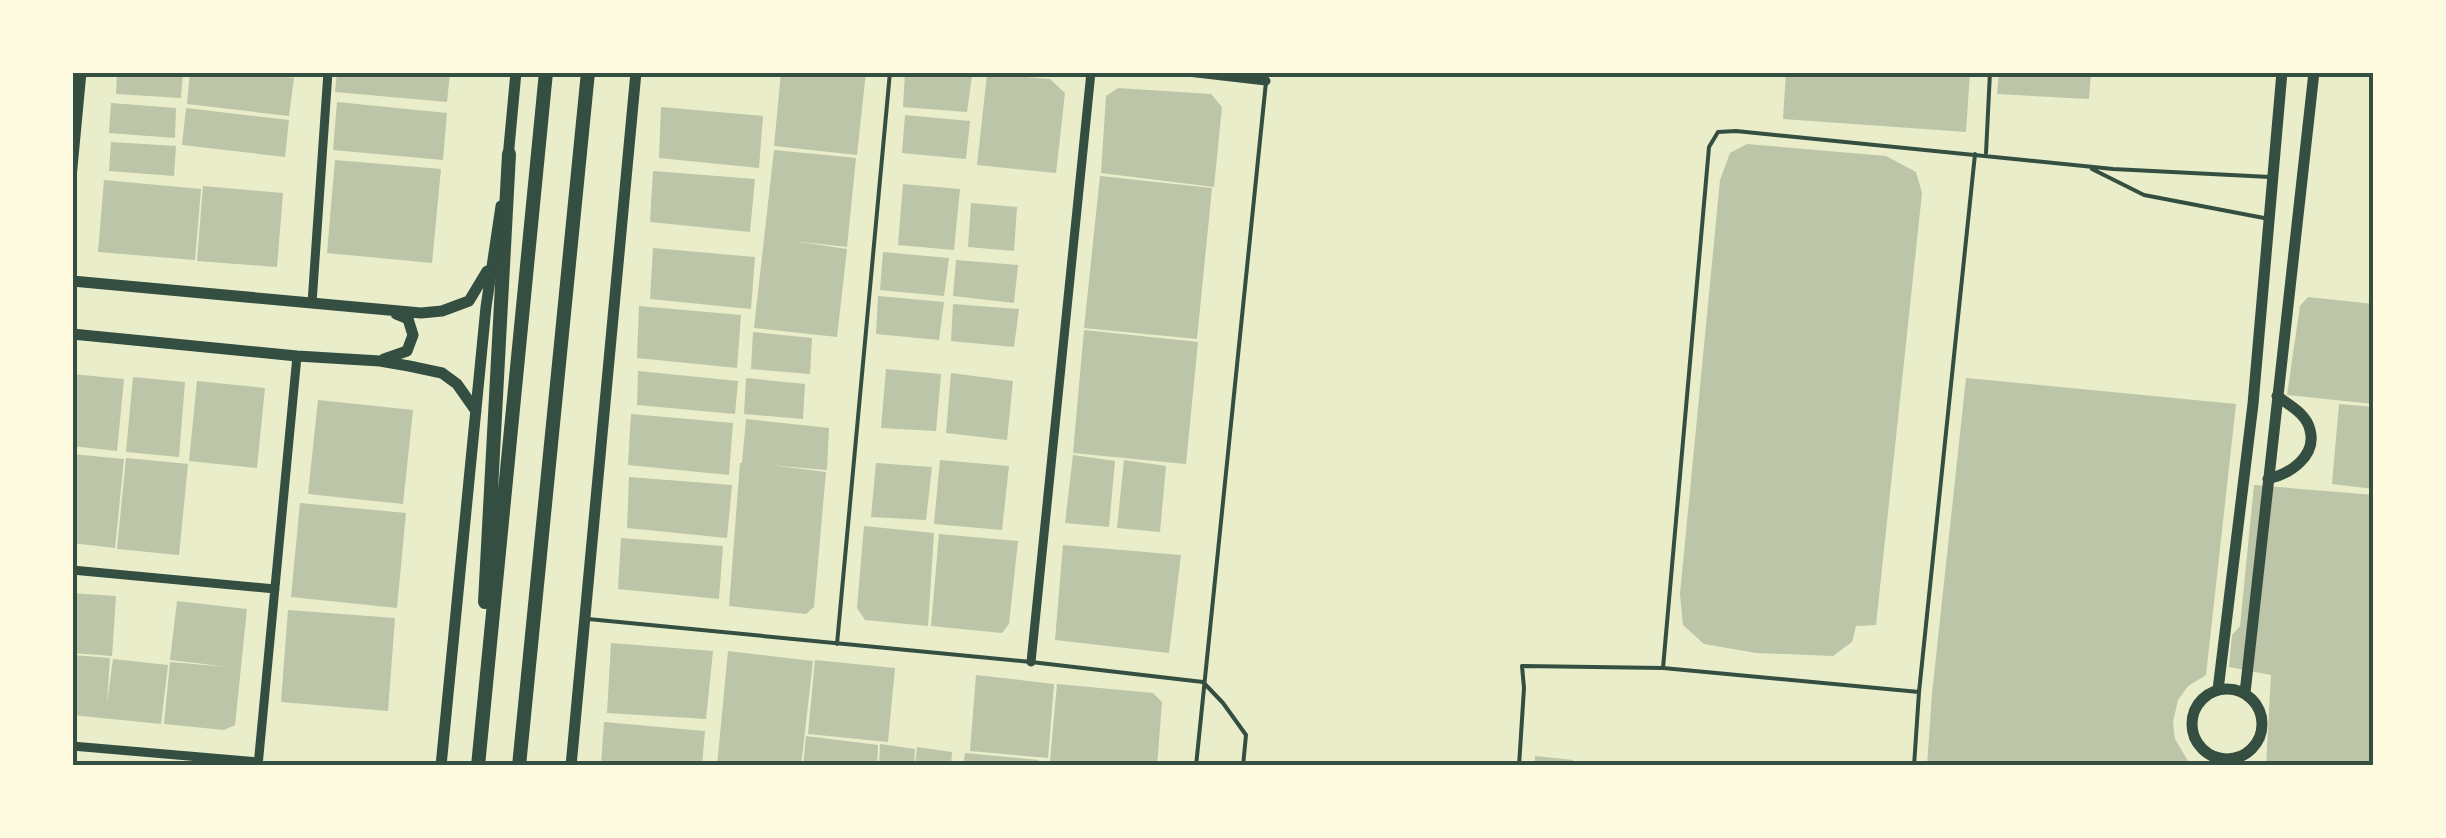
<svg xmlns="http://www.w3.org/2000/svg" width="2446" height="838" font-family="'Alegreya Sans',sans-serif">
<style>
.building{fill:#bcc5a7}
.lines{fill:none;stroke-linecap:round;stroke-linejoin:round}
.service{stroke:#344e41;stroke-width:4}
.minor{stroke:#344e41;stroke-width:9}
.tertiary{stroke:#344e41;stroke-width:11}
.primary{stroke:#344e41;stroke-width:14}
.neatline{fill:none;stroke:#344e41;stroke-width:4}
</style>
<rect width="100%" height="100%" fill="#e9edc9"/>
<path class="building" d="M117,72H183L181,98L116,94Z
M190,72H247L294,78L289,116L187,104Z
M337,72H450L447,102L335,92Z
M781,72H866L857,155L774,146Z
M905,72L972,76L967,112L903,107Z
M1786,72H1970L1966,132L1783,119Z
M1999,72H2091L2089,99L1997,94Z
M987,74L1050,79L1065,93L1056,173L977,165Z
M1118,88L1211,94L1222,107L1214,187L1101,173L1106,96Z
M337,102L447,113L443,160L333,150Z
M111,103L176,108L175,138L109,133Z
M661,107L763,116L759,168L659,158Z
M186,108L289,120L285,157L182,145Z
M905,115L970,121L966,159L902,153Z
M111,142L176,146L174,176L109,171Z
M1747,144L1886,156L1916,172L1922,193L1876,625L1856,626L1852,642L1833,656L1756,653L1704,644L1683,625L1680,594L1720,180L1730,153Z
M774,150L856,158L847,247L793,241L847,249L837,337L754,328Z
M335,160L441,169L432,263L327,253Z
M653,171L755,179L750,232L650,222Z
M1100,176L1212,188L1197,339L1084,328Z
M104,180L201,189L195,260L98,252Z
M903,184L960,189L954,250L898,245Z
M203,186L283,193L277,267L197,261Z
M971,203L1017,207L1014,251L968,247Z
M653,248L755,257L751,309L650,299Z
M883,252L949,258L944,296L880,290Z
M956,260L1018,265L1014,303L953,296Z
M878,296L944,302L939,340L876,334Z
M2308,297L2374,304V404L2287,395L2300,306Z
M953,304L1019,309L1014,347L951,341Z
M639,306L741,315L737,368L637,358Z
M1084,330L1198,342L1186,464L1073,453Z
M753,332L812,338L810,374L751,369Z
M886,369L941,374L936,431L881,428Z
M638,371L738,381L735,414L637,405Z
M951,373L1013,381L1007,440L946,433Z
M72,374L124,379L117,451L72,446Z
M133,377L185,382L179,457L126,452Z
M746,378L805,384L803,419L744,414Z
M1966,378L2236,404L2206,675L2188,686L2178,700L2173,722L2175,739L2191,766H1927L1932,694Z
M197,381L265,388L257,468L189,461Z
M318,400L413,410L403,504L308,494Z
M2339,404L2374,407V489L2332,484Z
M631,414L733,423L729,475L628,465Z
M746,419L829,428L827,470L769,465L826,472L814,607L806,614L729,606L740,463H742Z
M72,454L124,459L115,548L72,543Z
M1073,455L1115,461L1109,527L1065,523Z
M126,458L188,464L179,555L117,549Z
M940,460L1009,466L1002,530L934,524Z
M1124,460L1166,466L1160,532L1117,528Z
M876,463L932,467L926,520L871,517Z
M629,477L732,485L727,538L627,528Z
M2254,485L2374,495V766H2266L2271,675L2229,667L2232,635L2240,626Z
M300,503L406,513L397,608L291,597Z
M864,526L934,533L928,626L865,620L857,608Z
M939,534L1018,541L1009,624L1002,633L931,626Z
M621,538L723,546L719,599L618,589Z
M1063,545L1181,555L1169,653L1055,640Z
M72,593L116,596L112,656L72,653Z
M177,601L247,609L235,725L224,730L164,724L170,662L229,667L170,660Z
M288,610L395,618L388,711L281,702Z
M611,643L713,651L706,719L607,713Z
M728,651L813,661L801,766H717Z
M72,655L110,658L107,704L113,659L168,665L161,724L72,715Z
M815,660L895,668L888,742L808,734Z
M976,675L1054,684L1048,758L970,751Z
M1057,684L1153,693L1162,702L1157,766L1088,763V766H1041L1042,761H1050Z
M604,722L705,731L702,766H601Z
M806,736L878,745L877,766H803Z
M880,744L915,749L914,766H879Z
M917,747L952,752L951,766H915Z
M965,753L1039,760V766H963Z
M1535,756L1573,760V766H1535Z"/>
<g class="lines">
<path class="service" d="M1986,153L1990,72
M2092,169L2144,195L2264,218
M588,619L1031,662L1203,682L1223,703L1246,735L1243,766
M837,644L890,72
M1663,668L1709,147L1718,132L1736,131L2113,169L2270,177
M1196,766L1267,72
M1519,766L1524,688L1522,666L1663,668L1919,692
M1914,766L1919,692L1975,154
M2211,766L2212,756
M2236,766V758"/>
<path class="minor" d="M1188,72L1266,81
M72,178L82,72
M312,303L328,72
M72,570L275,589
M1031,662L1091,72
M72,746L258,762
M258,766L297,356"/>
<path class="tertiary" d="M508,158L516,72
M72,281L421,313L442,311L469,301L487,271
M72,334L297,356L380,361L409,366L442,373L457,384L476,411
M384,359L407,351L413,335L408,319L396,314
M2268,479C2290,474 2317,456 2310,430C2307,414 2289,405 2277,396
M2192 724a35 35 0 1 1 70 0a35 35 0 1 1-70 0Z
M2218,690L2253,404L2282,72
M2245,693L2314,72
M441,766L486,307L501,206
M571,766L636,72"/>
<path class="primary" d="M485,602L509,154
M478,766L546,72
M519,766L588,72"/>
</g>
<rect width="2446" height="838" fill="none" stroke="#fefae0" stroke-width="150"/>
<rect x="75" y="75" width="2296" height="688" class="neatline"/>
</svg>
